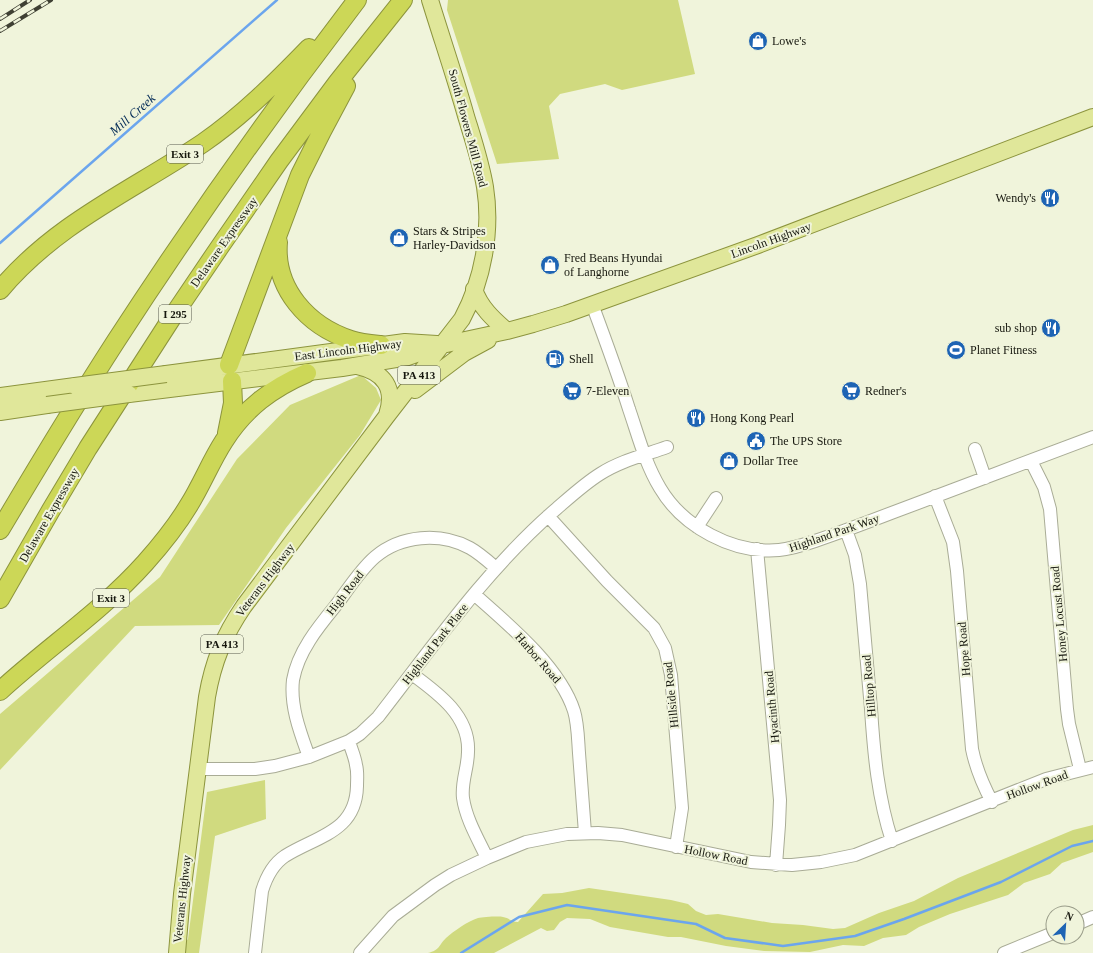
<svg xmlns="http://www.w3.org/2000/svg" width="1093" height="953" font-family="Georgia,serif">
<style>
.green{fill:#d0da7f}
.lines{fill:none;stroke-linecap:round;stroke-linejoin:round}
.stream{stroke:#6ba5ed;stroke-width:2.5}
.minor-casing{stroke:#a9ac96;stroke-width:14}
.major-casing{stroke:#8c943d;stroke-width:18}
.highway-casing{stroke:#8c943d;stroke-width:20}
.minor{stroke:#fff;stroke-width:12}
.major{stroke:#e0e79a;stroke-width:16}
.highway{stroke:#ccd757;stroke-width:18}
.rail-casing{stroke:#3f4034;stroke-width:4}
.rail{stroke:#f0f4db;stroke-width:2.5;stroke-dasharray:8;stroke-linecap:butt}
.major-bridge-casing{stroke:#8c943d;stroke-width:18;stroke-linecap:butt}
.major-bridge{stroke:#e0e79a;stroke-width:16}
.labels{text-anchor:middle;stroke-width:4;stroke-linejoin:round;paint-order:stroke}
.shield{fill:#f0f4db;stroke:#57594c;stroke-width:1}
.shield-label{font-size:11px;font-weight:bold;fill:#16170e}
.poi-label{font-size:12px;fill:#16170e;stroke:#f0f4db;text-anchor:start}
.street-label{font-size:12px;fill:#16170e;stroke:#f0f4db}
.water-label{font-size:13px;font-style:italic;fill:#022a56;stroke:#f0f4db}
</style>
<rect width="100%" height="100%" fill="#f0f4db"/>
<path class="green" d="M448,0H678L695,74L622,90L605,84L560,94L549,106L559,159L497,164L447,10Z
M361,375L376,388L381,400L360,435L286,528L219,625L135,626L0,770V714L160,577L237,459L290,405Z
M265,780L266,819L215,836L199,953H178L188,939L207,792Z
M1093,825V852L1062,863L1050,874L1024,883L1008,895L950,914L919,927L906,935L883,938L864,946L843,945L810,952L764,951L726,946L681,937H668L610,927L590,919L567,918L560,922L554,930L547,931L541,928L494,953H428C440,950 438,946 446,938C454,931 468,921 478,918C483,917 499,916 503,917C509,918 512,922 518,922L543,894L562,893L589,888L671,900L688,904L696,911L706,915L718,914L772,923L803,925L833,929L845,928L879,913L914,901L958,878L1006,858L1073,830Z"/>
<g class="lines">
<path class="stream" d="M0,243L277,0
M461,953L519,917L567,905L696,924L725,938L783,946L855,936L904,919L1001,882L1072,846L1093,841"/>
<g class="minor-casing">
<path id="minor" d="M592,304C605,339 618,374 629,409C638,435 645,463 660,488C683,527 733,554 779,550C791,549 803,545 815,541C842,532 868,522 894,512C960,487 1027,462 1093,437
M975,449L985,478
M1031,461L1044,487L1050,509L1067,709L1069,724L1080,769
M935,496L953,542L957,571L972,749C976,769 983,785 992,802
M548,516L607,581L654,628L665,648L671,675L682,808L676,847
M697,527L716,498
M846,530L855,555L860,584C864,626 867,668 871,709C874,755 878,798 892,841
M757,549L780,800L779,825L776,865
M474,594C508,624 560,667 574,711C578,724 578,740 579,753C581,780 583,806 585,833
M412,674C438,693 470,716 468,752C468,768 461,782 463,798C466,819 478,839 487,858
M309,757C300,732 290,706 293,680C298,651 319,626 337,604C349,588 360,570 375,557C401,535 440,532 470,548C479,553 488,561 496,568
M197,769H255L275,766L309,757L349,741L360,734L378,717C434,645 486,570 555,510C569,498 584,484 600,474C620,461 645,455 667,447
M1077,924L1093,917
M255,953L262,891C266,878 273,864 285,856C317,836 356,832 357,786C357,779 358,772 356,765C355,757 351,749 349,741
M360,953L393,916L435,885L451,875L487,858L526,842L567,834L598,833L622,835L751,862L792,865L821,862L855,855L1046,779L1093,767
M1004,953L1053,933"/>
</g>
<g class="major-casing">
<path id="major" d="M474,289C480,307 493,319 507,331
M357,366C384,372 396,388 387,415
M166,374L405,342L437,344
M415,390L464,353L488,340
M129,394L342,368L408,357L442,345L507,331L533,324L566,314L758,245L1093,117
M0,396L75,386
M0,412L47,405
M177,953L182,894L207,697C213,662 224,635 244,606L386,417L462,319C483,280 492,231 485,187C481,163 473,139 466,116C455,77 442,39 430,0"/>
</g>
<g class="highway-casing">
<path id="highway" d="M278,242C274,289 308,326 351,340C360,343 371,344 381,345
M0,290C56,223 133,190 203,143C242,116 276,82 309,48
M229,365L300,175L322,131L346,86
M227,433L233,403L232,381
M0,530C38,466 76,403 116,341C192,224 272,111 357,0
M0,599L51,510L88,448L173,316L219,248L279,161L337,83L403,0
M0,691C48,647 102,611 145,563C161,545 177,525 189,505C202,484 211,461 224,441C245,408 272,388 307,373"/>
</g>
<use href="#minor" class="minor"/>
<use href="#major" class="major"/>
<use href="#highway" class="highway"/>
<g class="rail-casing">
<path id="rail" d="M0,19L30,0
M0,31L51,0"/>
</g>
<use href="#rail" class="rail"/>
<g class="major-bridge-casing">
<path id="major-bridge" d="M75,386L166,374
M47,405L129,394"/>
</g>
<use href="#major-bridge" class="major-bridge"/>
</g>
<defs>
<g id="shop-disc" transform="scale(1)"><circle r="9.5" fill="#1e64b4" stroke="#f0f4db"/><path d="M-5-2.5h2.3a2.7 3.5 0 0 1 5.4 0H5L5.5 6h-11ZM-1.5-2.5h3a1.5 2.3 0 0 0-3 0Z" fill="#fff"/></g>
<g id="restaurant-disc" transform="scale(1)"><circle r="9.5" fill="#1e64b4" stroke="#f0f4db"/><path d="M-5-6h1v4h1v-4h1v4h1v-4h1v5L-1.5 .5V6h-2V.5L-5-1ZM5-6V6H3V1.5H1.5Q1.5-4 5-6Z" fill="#fff"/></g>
<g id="stadium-disc" transform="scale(1)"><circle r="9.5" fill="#1e64b4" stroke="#f0f4db"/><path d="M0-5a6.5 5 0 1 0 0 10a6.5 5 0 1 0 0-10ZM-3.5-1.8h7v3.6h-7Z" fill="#fff"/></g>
<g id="fuel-disc" transform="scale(1)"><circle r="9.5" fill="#1e64b4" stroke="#f0f4db"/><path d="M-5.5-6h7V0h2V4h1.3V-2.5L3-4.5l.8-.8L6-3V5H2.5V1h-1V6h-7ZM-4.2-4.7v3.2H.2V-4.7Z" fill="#fff"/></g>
<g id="supermarket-disc" transform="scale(1)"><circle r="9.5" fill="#1e64b4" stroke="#f0f4db"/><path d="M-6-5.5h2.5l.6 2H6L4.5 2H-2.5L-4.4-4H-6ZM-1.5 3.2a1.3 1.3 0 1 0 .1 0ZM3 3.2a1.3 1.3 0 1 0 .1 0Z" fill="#fff"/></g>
<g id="civic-disc" transform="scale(1)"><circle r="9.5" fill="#1e64b4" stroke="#f0f4db"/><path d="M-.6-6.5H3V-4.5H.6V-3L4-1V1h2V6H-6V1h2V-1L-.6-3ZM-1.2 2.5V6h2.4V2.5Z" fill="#fff"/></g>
</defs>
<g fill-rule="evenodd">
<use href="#shop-disc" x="758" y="41"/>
<use href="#restaurant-disc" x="1050" y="198"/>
<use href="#shop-disc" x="399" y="238"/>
<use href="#shop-disc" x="550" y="265"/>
<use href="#restaurant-disc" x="1051" y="328"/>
<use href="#stadium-disc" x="956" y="350"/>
<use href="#fuel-disc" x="555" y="359"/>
<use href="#supermarket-disc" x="572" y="391"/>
<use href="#supermarket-disc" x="851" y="391"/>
<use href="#restaurant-disc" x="696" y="418"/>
<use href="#civic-disc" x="756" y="441"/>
<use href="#shop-disc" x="729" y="461"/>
</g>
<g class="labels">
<g class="shield">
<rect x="167" y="145" width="36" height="18" rx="3"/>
<rect x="159" y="305" width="32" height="18" rx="3"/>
<rect x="398" y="366" width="42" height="18" rx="3"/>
<rect x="93" y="589" width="36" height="18" rx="3"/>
<rect x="201" y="635" width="42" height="18" rx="3"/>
</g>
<g class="shield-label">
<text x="185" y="158">Exit 3</text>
<text x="175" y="318">I 295</text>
<text x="419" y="379">PA 413</text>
<text x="111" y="602">Exit 3</text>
<text x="222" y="648">PA 413</text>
</g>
<g class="poi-label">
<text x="772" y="45">Lowe's</text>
<text x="1036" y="202" text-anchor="end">Wendy's</text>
<text x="413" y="235">Stars &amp; Stripes<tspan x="413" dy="14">Harley-Davidson</tspan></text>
<text x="564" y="262">Fred Beans Hyundai<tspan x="564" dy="14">of Langhorne</tspan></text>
<text x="1037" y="332" text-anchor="end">sub shop</text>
<text x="970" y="354">Planet Fitness</text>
<text x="569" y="363">Shell</text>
<text x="586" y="395">7-Eleven</text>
<text x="865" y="395">Redner's</text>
<text x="710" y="422">Hong Kong Pearl</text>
<text x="770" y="445">The UPS Store</text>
<text x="743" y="465">Dollar Tree</text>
</g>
<g class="street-label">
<text transform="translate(468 128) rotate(75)" y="4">South Flowers Mill Road</text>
<text transform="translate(771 240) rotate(-20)" y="4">Lincoln Highway</text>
<text transform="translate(224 242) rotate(-55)" y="4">Delaware Expressway</text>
<text transform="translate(348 350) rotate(-7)" y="4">East Lincoln Highway</text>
<text transform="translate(49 515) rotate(-60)" y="4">Delaware Expressway</text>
<text transform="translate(834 533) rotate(-19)" y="4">Highland Park Way</text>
<text transform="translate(265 580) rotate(-53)" y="4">Veterans Highway</text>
<text transform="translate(345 593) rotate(-52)" y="4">High Road</text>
<text transform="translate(1059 614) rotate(-95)" y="4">Honey Locust Road</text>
<text transform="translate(435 644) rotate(-52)" y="4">Highland Park Place</text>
<text transform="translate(964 649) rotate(-95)" y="4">Hope Road</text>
<text transform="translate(538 658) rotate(49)" y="4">Harbor Road</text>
<text transform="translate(869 686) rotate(-95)" y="4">Hilltop Road</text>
<text transform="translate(671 695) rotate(-96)" y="4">Hillside Road</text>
<text transform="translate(772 707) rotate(-95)" y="4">Hyacinth Road</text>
<text transform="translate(1037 785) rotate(-20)" y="4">Hollow Road</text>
<text transform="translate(716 855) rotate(11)" y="4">Hollow Road</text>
<text transform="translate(182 899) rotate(-84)" y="4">Veterans Highway</text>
</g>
<g class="water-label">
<text transform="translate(132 114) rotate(-41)" y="5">Mill Creek</text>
</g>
</g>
<g transform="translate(1065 925) rotate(25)"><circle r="19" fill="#f0f4db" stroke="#999c89"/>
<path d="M0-3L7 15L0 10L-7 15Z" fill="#1e64b4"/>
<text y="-6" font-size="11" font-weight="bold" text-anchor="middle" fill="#16170e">N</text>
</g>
</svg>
